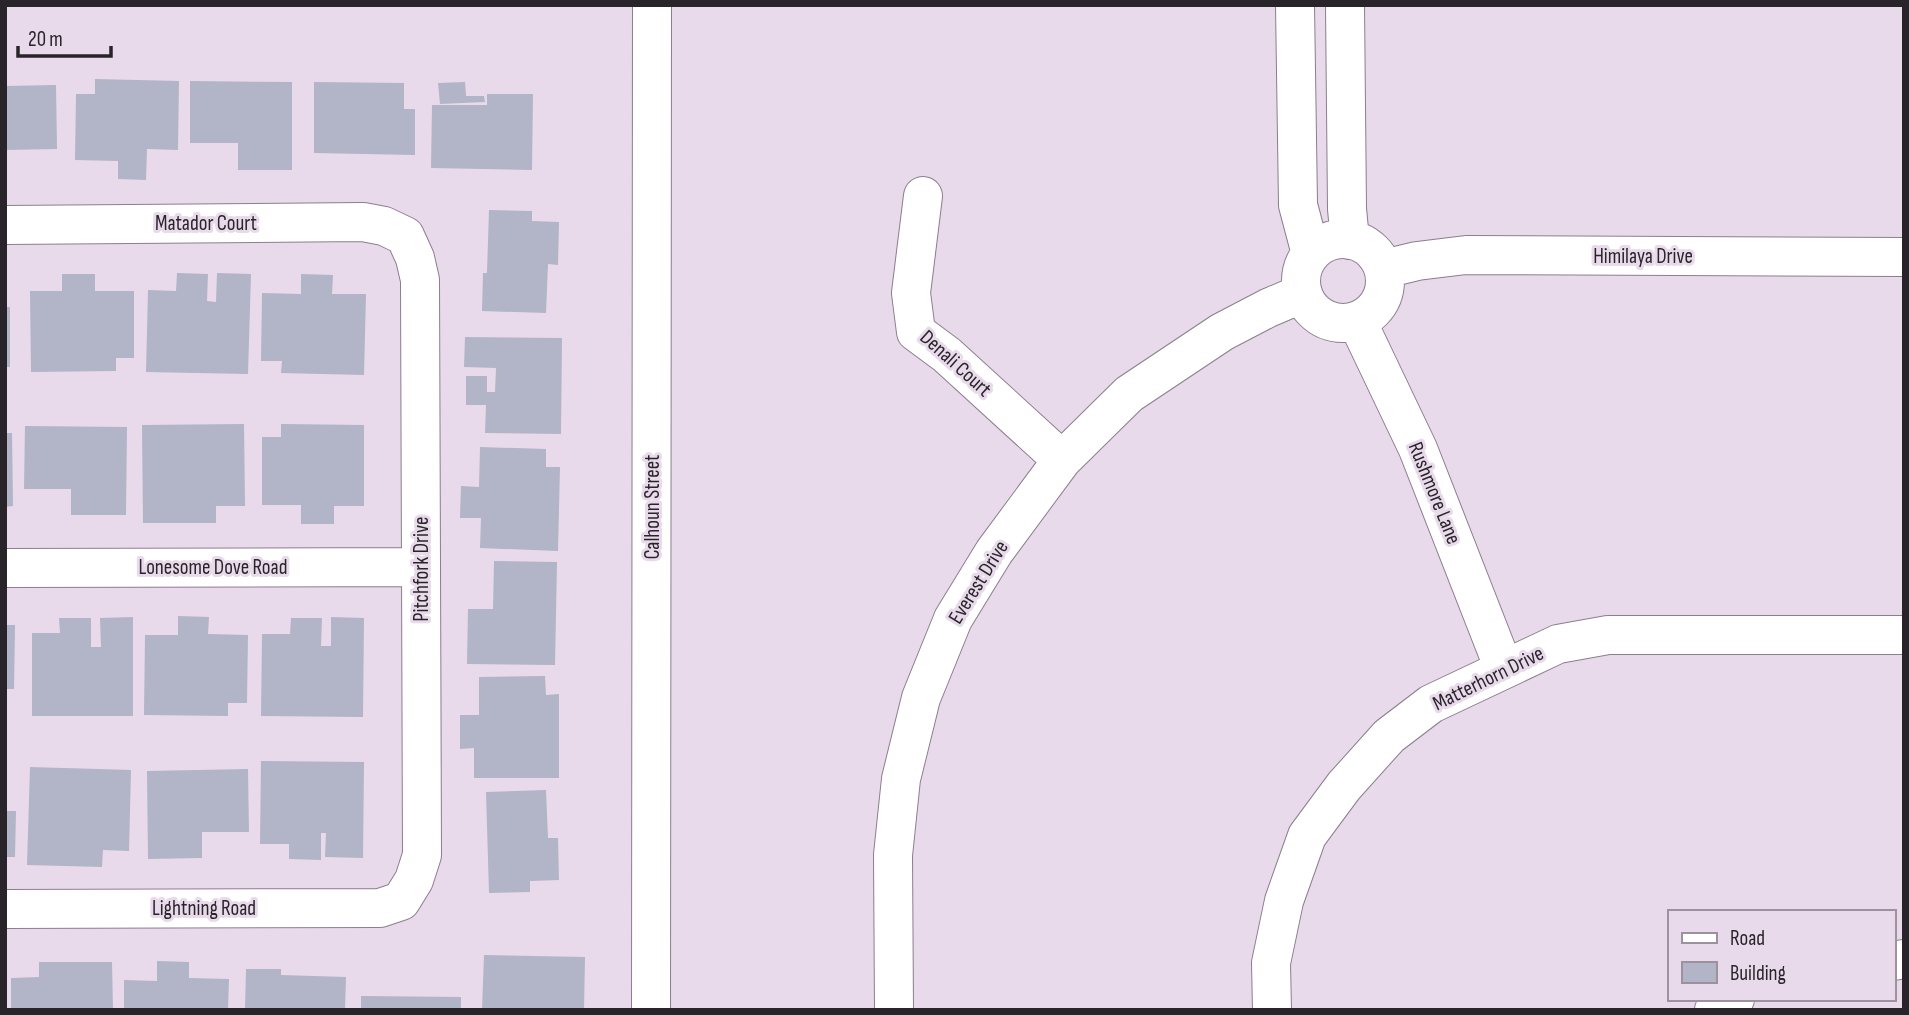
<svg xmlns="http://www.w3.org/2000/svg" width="1909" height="1015" font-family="'Sofia Sans Condensed',sans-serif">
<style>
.building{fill:#b2b4c7}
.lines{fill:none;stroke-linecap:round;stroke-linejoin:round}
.minor-casing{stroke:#8b7e8d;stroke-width:40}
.minor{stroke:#fff;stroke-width:38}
.labels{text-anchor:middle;stroke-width:6;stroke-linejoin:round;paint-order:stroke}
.street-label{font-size:21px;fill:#29242a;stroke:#e8daea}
</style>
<rect width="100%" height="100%" fill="#e8daea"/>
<path class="building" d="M95,79L179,81L178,150L147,149L146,180L118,179V161L75,160L76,94H95Z
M190,81L292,82V170H238V143H190Z
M314,82L404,83V109H415V155L314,153Z
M465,82L466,96H484L485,102L440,104L438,83Z
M56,85L57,149L5,150V86Z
M487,94H533L532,170L431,168L432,105H487Z
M489,210L532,211V221L559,222L558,265L548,264L546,313L482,311L483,273H487Z
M177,273L208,274L207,301L216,302L217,273L251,274L248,374L146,372L148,290L176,291Z
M62,274H95V291H134V358H116V371L31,372L30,291H62Z
M301,274L333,275L332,294H366L364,375L281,373L282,361H261L262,293L301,294Z
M5,307H10V367H5Z
M465,337L562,338L561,434L485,433L486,405H466V376H487V392H495L496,368L464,367Z
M244,424L245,506H216V523H143L142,425Z
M281,424L364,425V506H334V524H301V505H262V437H281Z
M25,426L127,427L126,515H71V489H24Z
M5,433H12L13,506L5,507Z
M480,447L546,449V467H560L558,551L480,548L481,518H460L461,486L479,487Z
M494,561L557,562L555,665L467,664L468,609H493Z
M178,616L209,617L208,634L248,635L247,703H228V716L144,715L145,635H178Z
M133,617V716H32V633H60L59,618H91V647H101L100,618Z
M331,617L364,618L363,717L261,716L262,634H290L291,618H322L321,646H331Z
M5,625H15L14,689H5Z
M545,676L546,695L559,694V778H474V748L460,749V715H479V677Z
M261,761L364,762L363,858L325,857L326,833H321V860L289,859V844H260Z
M30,767L131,770L129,851L103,850L102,867L27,865Z
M248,769L249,832H202V858L148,859L147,771Z
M546,790L548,838H558L559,880L530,881V892L489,893L486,792Z
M5,811H16L15,857H5Z
M484,955L585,957L584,1010H482Z
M157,961L189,962V978L229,979L228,1010H124V980L157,981Z
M39,962H112L113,1010H11V978L39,977Z
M246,969H281V975L346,977L345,1010H245Z
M361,996L461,997V1010H361Z"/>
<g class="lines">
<g class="minor-casing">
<path id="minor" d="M1295,5L1298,205L1311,254
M1345,5L1347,209L1350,240
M923,196L911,293L916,332L947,355L1062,460
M5,225L363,222L384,226L405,236L415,258L420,280L422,855L414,880L401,901L380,908L5,909
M1301 281a42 42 0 1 1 84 0a42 42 0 1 1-84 0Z
M1384,269L1417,261L1466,255L1904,257
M1357,321L1418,449L1504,669
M5,568L421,567
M1893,961L1904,959
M651,1010L652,5
M894,1010L893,855L901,779L921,698L953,619L994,552L1062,460L1129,394L1222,332L1268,308L1303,293
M1272,1010L1271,963L1284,901L1307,836L1344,786L1389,736L1431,704L1558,644L1608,635H1904
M1714,1010L1735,999"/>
</g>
<use href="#minor" class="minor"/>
</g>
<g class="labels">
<g class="street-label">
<text x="206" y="230">Matador Court</text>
<text x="1643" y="263">Himilaya Drive</text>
<text transform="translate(956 363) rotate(42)" y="7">Denali Court</text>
<text transform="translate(1435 493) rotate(68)" y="7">Rushmore Lane</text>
<text transform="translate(652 507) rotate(-90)" y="7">Calhoun Street</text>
<text x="213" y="574">Lonesome Dove Road</text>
<text transform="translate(421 569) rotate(-90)" y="7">Pitchfork Drive</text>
<text transform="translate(978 582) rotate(-58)" y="7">Everest Drive</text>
<text transform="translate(1488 678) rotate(-26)" y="7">Matterhorn Drive</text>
<text x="204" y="915">Lightning Road</text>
</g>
</g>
<rect width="1909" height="1015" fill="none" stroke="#29242a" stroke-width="14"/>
<rect x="1668" y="910" width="228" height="91" fill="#e8daea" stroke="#9c919d" stroke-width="2"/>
<rect x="1682" y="933" width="35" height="10" fill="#ffffff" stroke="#9c919d" stroke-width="2"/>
<text x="1730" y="945" font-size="21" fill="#29242a">Road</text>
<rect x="1682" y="962" width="35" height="21" fill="#b2b4c7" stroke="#9c919d" stroke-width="2"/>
<text x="1730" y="980" font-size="21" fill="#29242a">Building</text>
<path d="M18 46v10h93v-10" fill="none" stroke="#29242a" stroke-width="3.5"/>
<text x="28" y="46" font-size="21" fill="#29242a" stroke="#e8daea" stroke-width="5" paint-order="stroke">20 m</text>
</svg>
